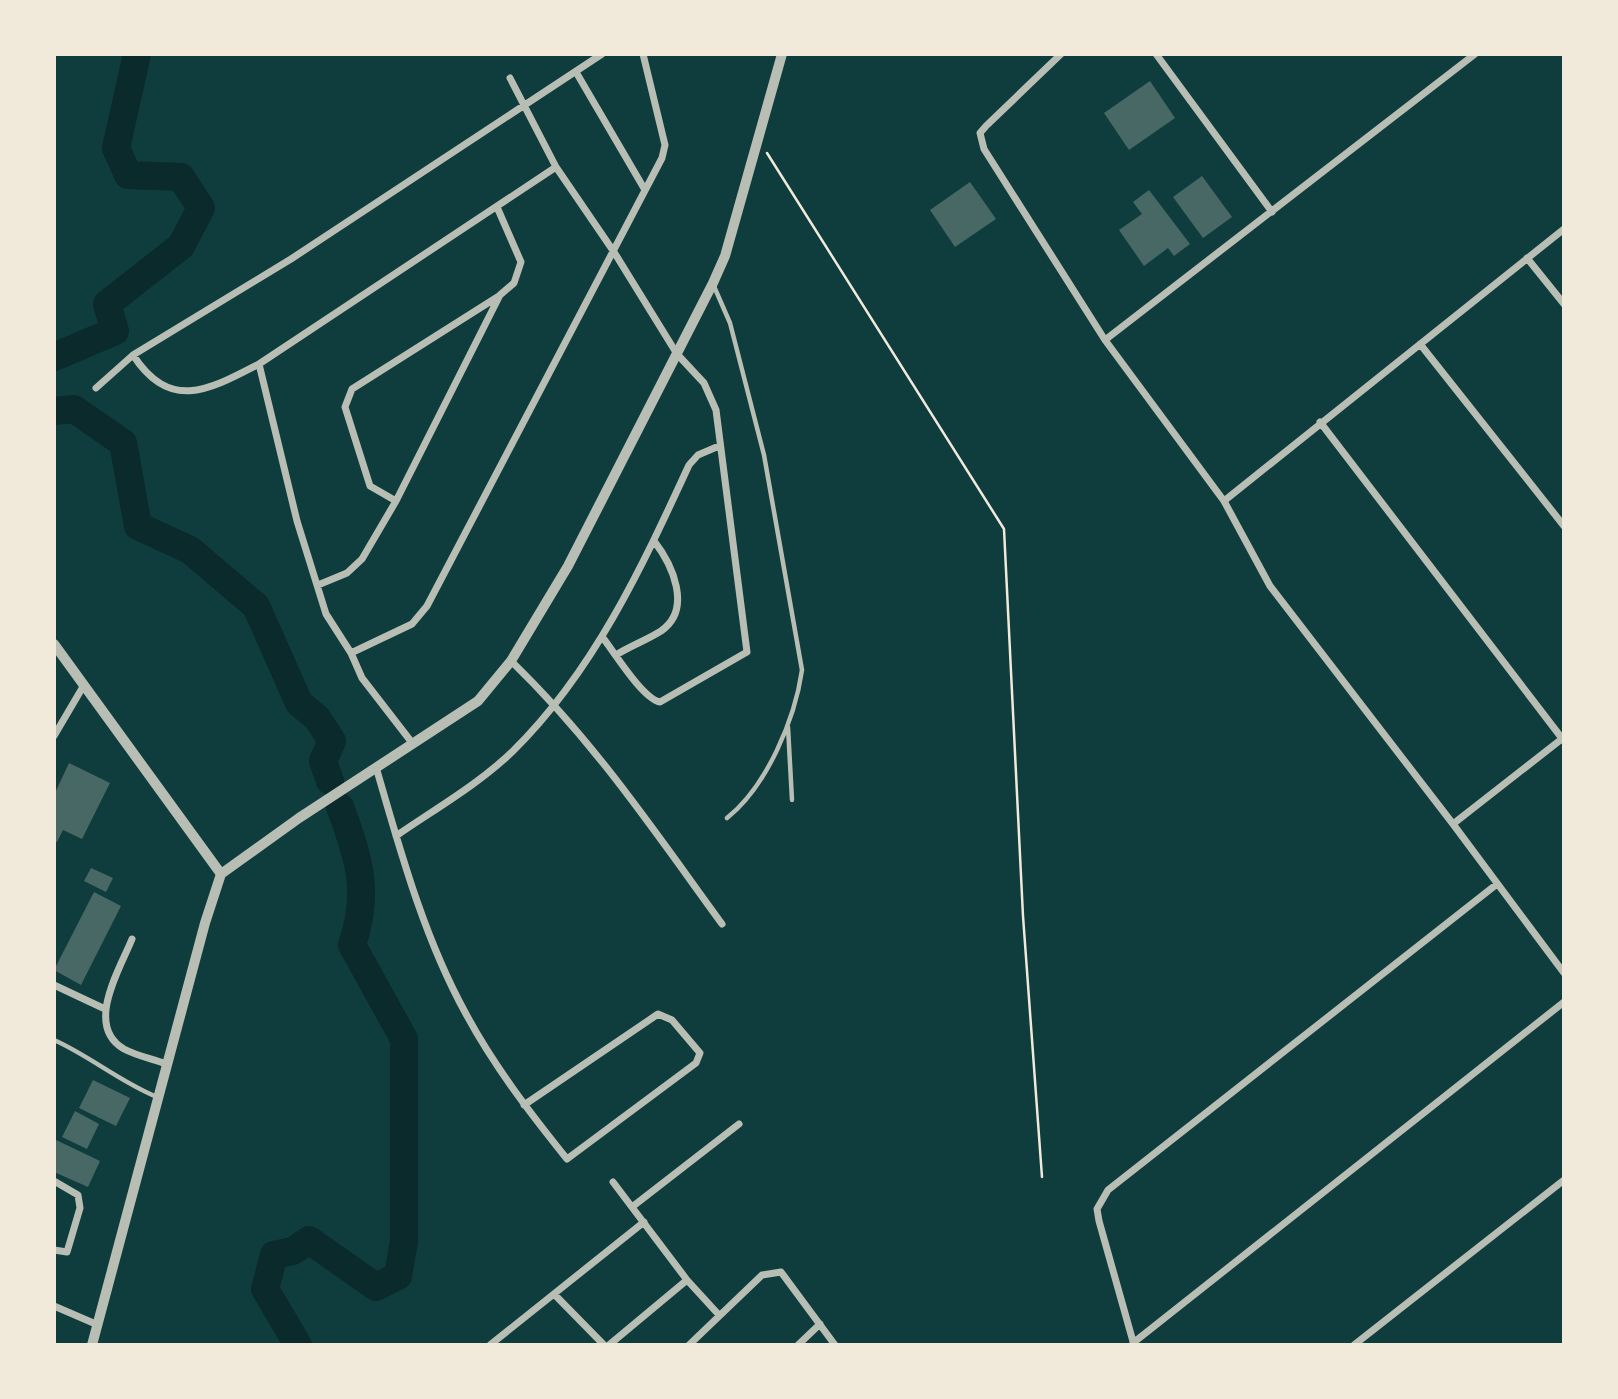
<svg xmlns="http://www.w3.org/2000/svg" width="1618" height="1399" font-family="Jost,sans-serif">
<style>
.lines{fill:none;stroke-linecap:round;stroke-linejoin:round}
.river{stroke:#0a2a2b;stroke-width:28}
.building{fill:#486865}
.path{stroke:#f1e9da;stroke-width:2.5}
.service{stroke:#b8beb3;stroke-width:4.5}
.minor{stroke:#b8beb3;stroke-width:7}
.tertiary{stroke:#b8beb3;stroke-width:10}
</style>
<rect width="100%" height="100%" fill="#0f3d3e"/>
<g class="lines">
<path class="river" d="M54,357L115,331L107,304L181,246L201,208L181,177L128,175L116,148L137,54
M54,411L74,409L123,443L138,526L190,550L256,606L299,703L317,718L332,741L323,761L330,781
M298,1345L265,1289L274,1255L293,1251L309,1240L376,1287L398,1276L404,1241V1039L352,945C370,893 359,857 340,807"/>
</g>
<path class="building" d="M1150,81L1175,118L1129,150L1104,113Z
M1202,176L1232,217L1203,238L1173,197Z
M970,182L996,219L955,247L930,210Z
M1149,190L1190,244L1174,256L1168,248L1144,266L1119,230L1142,214L1133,202Z
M69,763L110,783L82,839L63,830L57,842L54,841V795Z
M91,868L113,878L106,892L84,881Z
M94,892L121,906L81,985L54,970Z
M93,1080L130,1098L116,1126L79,1108Z
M75,1111L99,1124L87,1149L62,1137Z
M54,1139L100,1161L88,1187L54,1172Z"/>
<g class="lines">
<path class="path" d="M767,153L1004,529L1023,916L1042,1177"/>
<path class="service" d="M713,284L730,323L764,455L802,670C795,719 767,786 727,818
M788,727L792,800
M54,1040C90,1056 120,1082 157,1097"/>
<path class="minor" d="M1061,54L986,126L980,133L984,149L1105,340L1224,501L1270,586L1453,824L1564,973
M1156,54L1272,212
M576,72L645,190
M510,78L556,167L614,252L677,354L704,383L716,410L747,652L660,702C642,698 615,653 603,638
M1527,258L1564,304
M1105,340L1475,54
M1420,344L1564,526
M133,355C170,412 209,390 259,364L556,167
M259,364L297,521L326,614L351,653L362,678L413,744
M96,388L133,355L291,259L602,54
M1320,422L1564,741
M396,501L370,486L345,407L352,389L499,296
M1224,501L1564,229
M318,585L347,573L362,559L396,501L500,295L514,283L521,262L497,207
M351,653L412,624L427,606L662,158L665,145L643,54
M616,655C630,646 647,640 661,631C693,609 672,564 654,541
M511,661C594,741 655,832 722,924
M54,736L84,685
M376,767C400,850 424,938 466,1014C494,1066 530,1113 567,1159L696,1063L700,1053L672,1020L658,1014L524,1105
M1453,824L1563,738
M396,836C435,809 479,784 513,751C594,671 642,567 689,465L698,455L719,446
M132,939C120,969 84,1026 124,1049C137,1056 153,1059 166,1064
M54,985L105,1009
M54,1181L78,1195L80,1208L67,1252L54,1250
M613,1182L687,1280
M632,1207L739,1124
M554,1294L604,1345
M54,1306L98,1325
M1133,1343L1564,1002
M490,1345L644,1222
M609,1345L687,1280L719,1315
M689,1345L762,1275L781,1272L835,1345
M798,1345L820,1324
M1134,1345L1099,1221L1097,1209L1108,1190L1497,884
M1354,1345L1564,1180"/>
<path class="tertiary" d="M54,644L221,874
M92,1345L205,923L221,874L299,818L478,701L511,661L568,566L713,283L725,256L782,54"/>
</g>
<rect width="1618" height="1399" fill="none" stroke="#f1e9da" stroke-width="112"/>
</svg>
